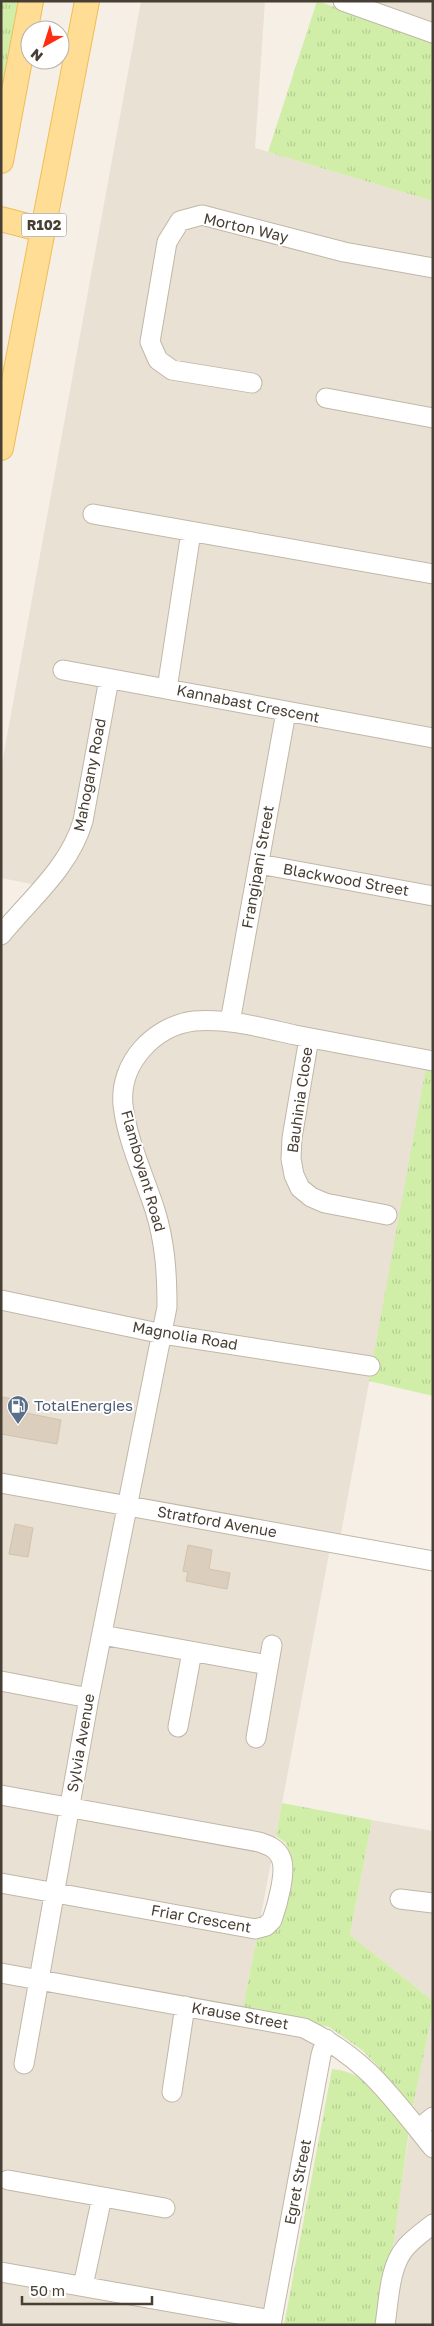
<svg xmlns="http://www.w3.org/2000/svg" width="434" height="2326" font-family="'Golos Text',sans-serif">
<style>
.residential{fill:#e9e1d3}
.grass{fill:url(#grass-tufts)}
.building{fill:#dbcebc;stroke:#d3c2ac}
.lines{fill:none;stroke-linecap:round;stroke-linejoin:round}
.minor-casing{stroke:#c1b7a7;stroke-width:21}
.major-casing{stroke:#f1bd57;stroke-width:26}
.minor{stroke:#fff;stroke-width:19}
.major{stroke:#ffdd94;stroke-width:24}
.labels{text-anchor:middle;stroke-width:4;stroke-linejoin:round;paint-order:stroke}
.shield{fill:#fff;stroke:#7f7971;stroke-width:1}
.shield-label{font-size:14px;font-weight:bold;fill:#483f34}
.street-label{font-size:15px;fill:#483f34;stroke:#fff}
.service-label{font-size:15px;fill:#4e5e75;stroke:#fff;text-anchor:start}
</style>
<defs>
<pattern id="grass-tufts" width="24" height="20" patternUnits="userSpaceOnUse" patternTransform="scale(1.25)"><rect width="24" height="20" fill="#d1eea9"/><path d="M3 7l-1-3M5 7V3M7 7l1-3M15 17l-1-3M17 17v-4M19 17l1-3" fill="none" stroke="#b5cd92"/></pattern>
</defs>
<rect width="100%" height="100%" fill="#f5efe5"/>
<path class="residential" d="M141,1H265L255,148L433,201V1038L339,1544L331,1543L242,2016L304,2029L320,2055L271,2325H1V933L42,886L1,878V769Z
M339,1H433V35Z
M372,1820L433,1831V2001L350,1935Z
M433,2011V2325H384L399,2255L393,2241L415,2096Z"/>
<path class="grass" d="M1,1H24L1,124Z
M317,1L433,41V201L268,152Z
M426,1068L433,1069V1396L369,1381Z
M282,1803L372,1820L350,1935L433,2001V2011L413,2106L403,2099L377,2065L362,2050L329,2027L243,2008L257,1937L290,1859L286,1843L276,1836Z
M332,2069C371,2073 386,2102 409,2130L391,2262L379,2325H284Z"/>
<path class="building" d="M2,1397L29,1402L26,1413L61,1420L57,1444L1,1434Z
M15,1524L33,1528L28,1557L9,1554Z
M188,1545L212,1550L209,1569L230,1573L227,1589L186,1581L188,1572L183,1571Z"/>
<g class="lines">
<g class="minor-casing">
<path id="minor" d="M343,1L433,33
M252,383L172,370L158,360L150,342L167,242L180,221L202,215L344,252L433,268
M326,398L433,418
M93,514L433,574
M63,670L433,738
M167,689L191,532
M259,864L433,896
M1,935C31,898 69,868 83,821L109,679
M230,1022L286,712
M309,1038L292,1138L291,1159L294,1175L300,1188L311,1197L325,1203L387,1215
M1,1300L163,1334L370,1366
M1,1483L433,1561
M102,1635L268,1665
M1,1681L89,1698
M178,1727L192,1652
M256,1738L272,1645
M1,1795L259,1842C268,1845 277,1848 281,1858C287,1871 277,1906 272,1920L266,1926L255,1929L1,1883
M400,1899L433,1903
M1,1973L304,2028C367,2059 390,2095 433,2148
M24,2064L89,1698L167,1307C167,1273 165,1242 155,1210C144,1176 127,1140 123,1105C119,1063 154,1026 194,1021C228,1018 263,1028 295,1035C341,1044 387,1052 433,1061
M172,2092L185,2006
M418,2129L433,2117
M8,2180L165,2208
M1,2272L272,2320
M83,2286L102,2197
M271,2325L321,2055L326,2039
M385,2325C389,2300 389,2266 406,2247C414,2238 424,2231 433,2224"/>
</g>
<g class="major-casing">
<path id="major" d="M1,161L31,1
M1,219L43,230
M1,448L87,1"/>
</g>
<use href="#minor" class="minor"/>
<use href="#major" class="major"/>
</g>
<defs>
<g id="fuel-pin" transform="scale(1.125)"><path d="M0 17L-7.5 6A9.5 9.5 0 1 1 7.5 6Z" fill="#5c6f8a" stroke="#fff"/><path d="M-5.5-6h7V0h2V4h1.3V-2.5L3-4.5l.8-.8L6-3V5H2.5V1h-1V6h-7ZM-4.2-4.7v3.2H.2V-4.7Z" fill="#fff"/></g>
</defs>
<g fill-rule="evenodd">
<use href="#fuel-pin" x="18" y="1406"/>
</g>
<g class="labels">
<rect class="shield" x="21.5" y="213.5" width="45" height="23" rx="4"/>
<g class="shield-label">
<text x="44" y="230">R102</text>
</g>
<g class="street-label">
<text transform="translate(246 228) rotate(13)" y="5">Morton Way</text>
<text transform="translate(248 704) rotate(11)" y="5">Kannabast Crescent</text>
<text transform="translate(90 775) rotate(-79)" y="5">Mahogany Road</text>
<text transform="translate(258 867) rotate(-80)" y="5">Frangipani Street</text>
<text transform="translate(346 880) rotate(10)" y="5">Blackwood Street</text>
<text transform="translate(300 1100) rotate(-82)" y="5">Bauhinia Close</text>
<text transform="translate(143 1171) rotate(74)" y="5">Flamboyant Road</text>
<text transform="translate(185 1336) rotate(10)" y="5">Magnolia Road</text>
<text transform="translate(217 1522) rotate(10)" y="5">Stratford Avenue</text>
<text transform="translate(81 1743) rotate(-80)" y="5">Sylvia Avenue</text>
<text transform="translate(201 1919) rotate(10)" y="5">Friar Crescent</text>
<text transform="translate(240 2016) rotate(10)" y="5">Krause Street</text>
<text transform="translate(298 2182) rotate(-79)" y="5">Egret Street</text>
</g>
<g class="service-label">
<text x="34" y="1411">TotalEnergies</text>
</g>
</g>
<rect width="434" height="2326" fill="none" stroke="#483f34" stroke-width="5"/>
<g transform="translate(45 45) rotate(219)"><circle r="24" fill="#ffffff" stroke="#b6b2ae"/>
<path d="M0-4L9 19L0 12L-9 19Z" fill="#ff2d12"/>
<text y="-8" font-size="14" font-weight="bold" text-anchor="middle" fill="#483f34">N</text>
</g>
<path d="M22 2296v8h130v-8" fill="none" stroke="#483f34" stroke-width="2.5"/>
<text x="30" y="2296" font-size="15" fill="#483f34" stroke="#ffffff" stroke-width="4" paint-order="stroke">50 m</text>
</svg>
